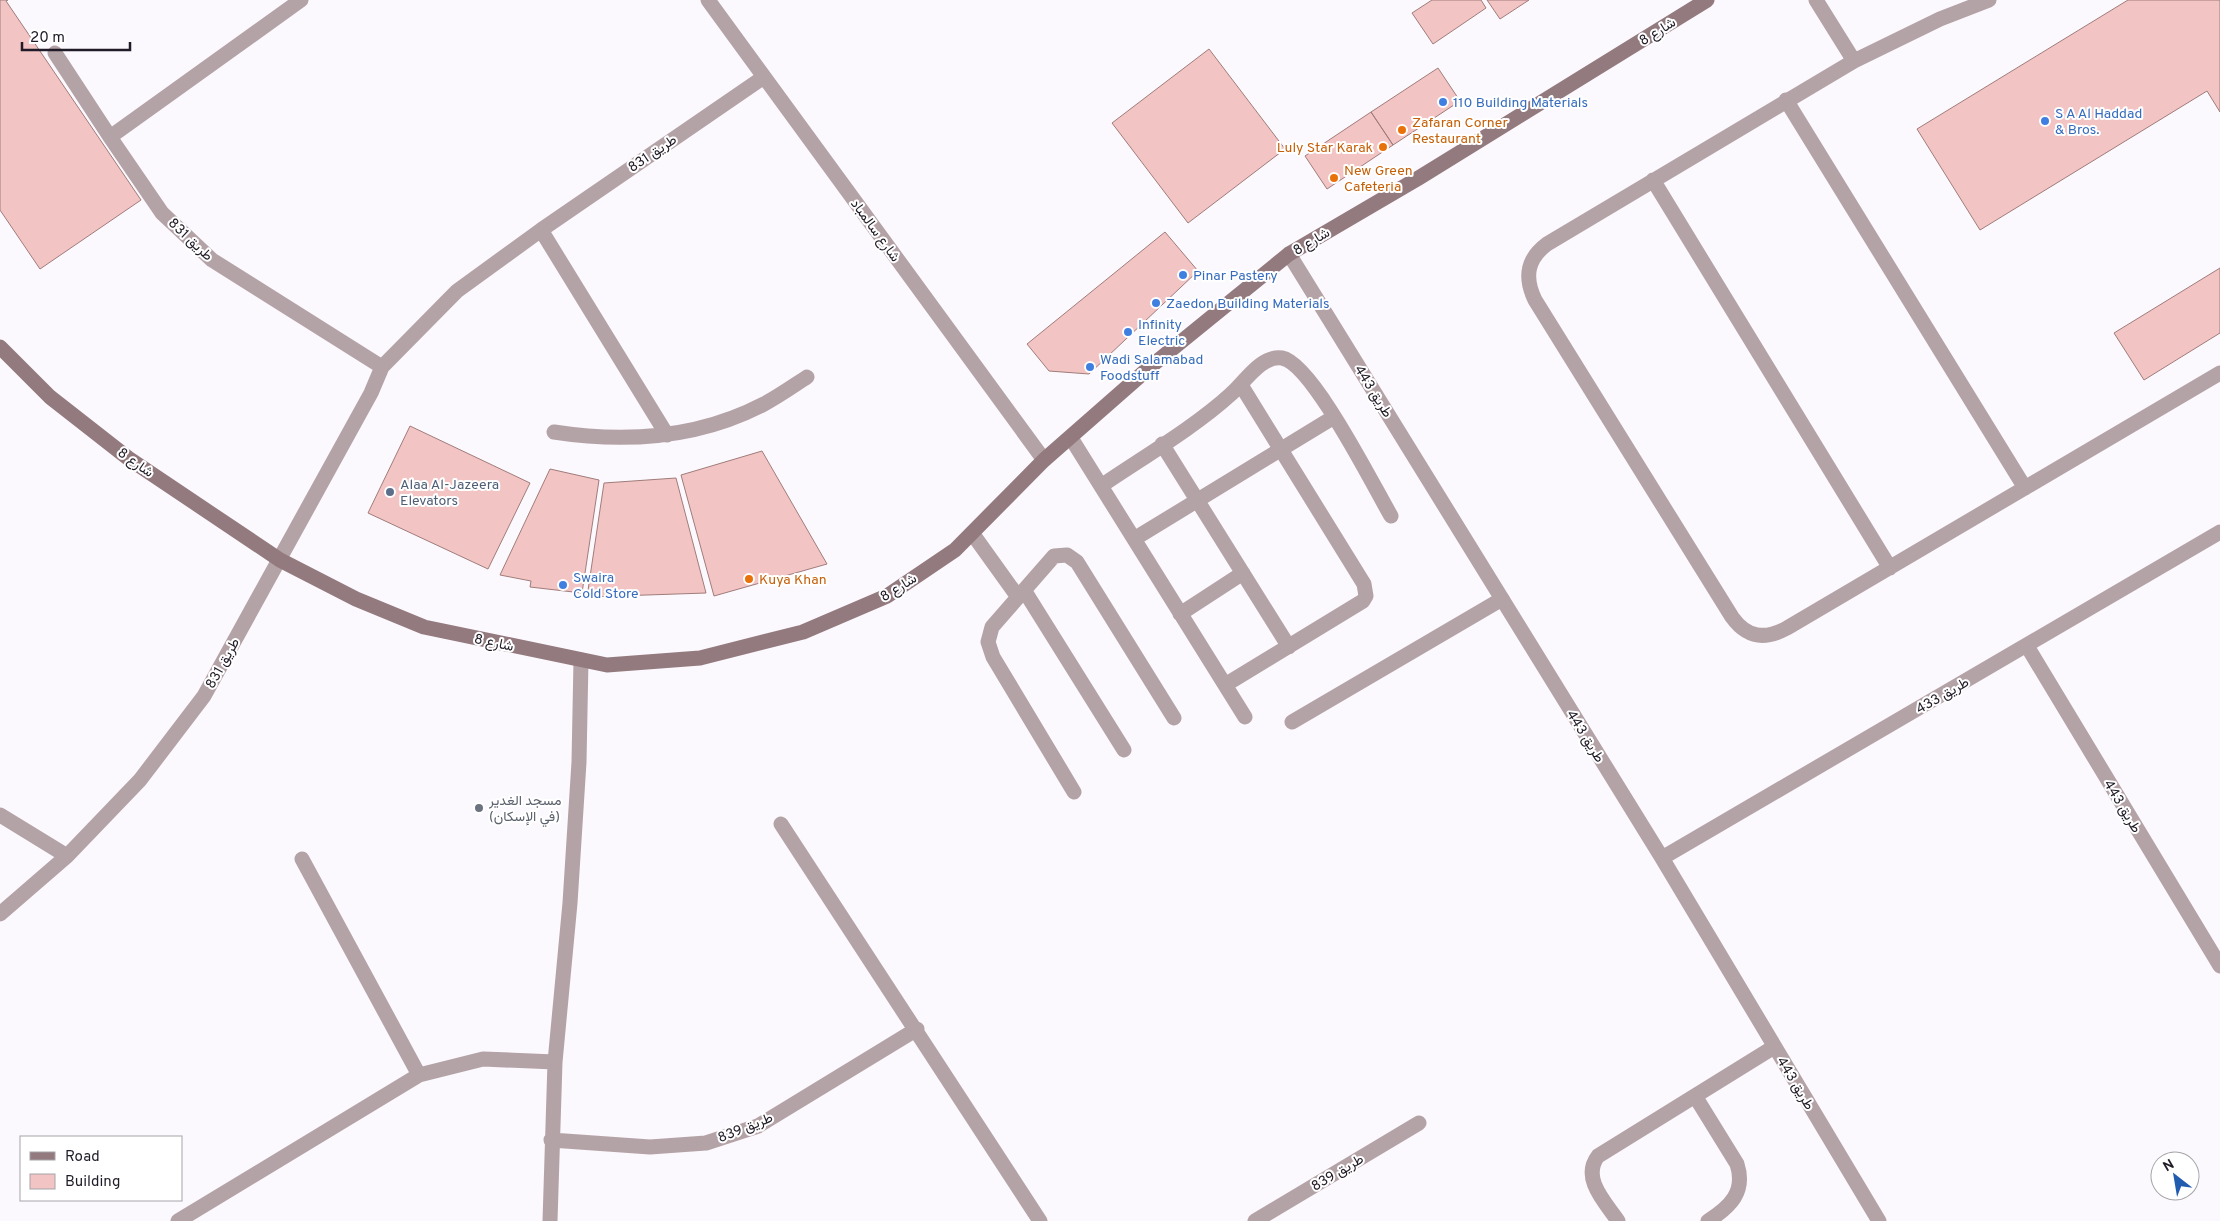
<svg xmlns="http://www.w3.org/2000/svg" width="2220" height="1221" font-family="Overpass,Vazirmatn,sans-serif">
<style>
.building{fill:#f2c5c4;stroke:#a07c7a}
.lines{fill:none;stroke-linecap:round;stroke-linejoin:round}
.lane{stroke:#b4a3a6;stroke-width:15}
.street{stroke:#b4a3a6;stroke-width:15}
.secondary{stroke:#937a7e;stroke-width:15}
.shop-dot{fill:#3f7fe0;stroke:#fff;stroke-width:2}
.food-dot{fill:#e8710a;stroke:#fff;stroke-width:2}
.service-dot{fill:#5c6f8a;stroke:#fff;stroke-width:2}
.worship-dot{fill:#6b7280;stroke:#fff;stroke-width:2}
.labels{text-anchor:middle;stroke-width:4;stroke-linejoin:round;paint-order:stroke}
.street-label{font-size:14px;fill:#201b26;stroke:#fff}
.shop-label{font-size:14px;fill:#366cbe;stroke:#fff;text-anchor:start}
.food-label{font-size:14px;fill:#c56008;stroke:#fff;text-anchor:start}
.service-label{font-size:14px;fill:#4e5e75;stroke:#fff;text-anchor:start}
.worship-label{font-size:14px;fill:#5b616d;stroke:#fff;text-anchor:start}
</style>
<rect width="100%" height="100%" fill="#fbf8fe"/>
<path class="building" d="M0,0H8L6,1L141,200L40,269L0,210Z
M1432,0H1481L1486,8L1433,44L1412,13Z
M1487,0H1529L1500,19Z
M2128,0H2220V112L2207,91L1980,230L1917,129Z
M1209,49L1285,149L1188,223L1112,123Z
M1438,68L1460,101L1393,145L1371,112Z
M1371,112L1393,145L1327,189L1305,156Z
M1165,232L1198,271L1089,374L1049,371L1027,344Z
M2220,268V333L2144,380L2114,333Z
M410,426L530,483L488,569L368,513Z
M762,451L827,564L714,596L681,475Z
M550,469L599,480L582,593L530,587L531,581L500,575Z
M676,478L706,593L587,597L604,483Z"/>
<g class="lines">
<path class="lane" d="M1816,0L1854,61
M1989,0L1940,19L1854,61L1547,244C1527,259 1524,277 1535,300L1732,617C1747,638 1765,640 1787,628L2220,373
M1786,100L2025,488
M1653,180L1890,568
M1071,438L1245,717
M1162,444L1289,647
M1101,486C1142,458 1195,427 1231,394C1245,382 1261,355 1282,358C1312,363 1374,487 1391,516
M972,533L1018,597
M1134,539L1334,417
M1024,590L1124,750
M1180,614L1243,573
M1225,685L1363,601L1366,596L1364,584L1241,385
M1292,722L1502,599
M1074,792L993,657L988,642L992,627L1054,556L1067,555L1077,562L1174,718
M1695,1096L1737,1164C1746,1192 1730,1207 1708,1221
M1618,1221C1605,1202 1581,1178 1598,1156L1774,1047"/>
<path class="street" d="M708,0L1044,460
M55,53L110,137L162,213L212,260L382,367
M110,137L301,0
M541,230L667,435
M1289,254L1662,858L1879,1221
M554,432C625,443 699,438 764,404C779,396 793,386 807,377
M2027,646L2220,966
M0,815L67,856
M781,824L1040,1221
M1662,858L2220,532
M302,859L419,1075
M0,914L67,856L140,780L204,696L371,393L382,367L457,291L541,230L764,77
M551,1140L650,1147L706,1143L758,1126L917,1029
M178,1221L419,1075L483,1059L555,1062
M550,1221L555,1062L570,903L579,762L581,660
M1255,1221L1419,1123"/>
<path class="secondary" d="M0,347L50,397L128,458L280,560L356,599L424,627L607,665L700,658L803,632L887,596L955,550L1044,460L1150,367L1289,254L1417,179L1707,0"/>
</g>
<g class="shop-dot">
<circle cx="1443" cy="102" r="5"/>
<circle cx="2045" cy="121" r="5"/>
<circle cx="1183" cy="275" r="5"/>
<circle cx="1156" cy="303" r="5"/>
<circle cx="1128" cy="332" r="5"/>
<circle cx="1090" cy="367" r="5"/>
<circle cx="563" cy="585" r="5"/>
</g>
<g class="food-dot">
<circle cx="1402" cy="130" r="5"/>
<circle cx="1383" cy="147" r="5"/>
<circle cx="1334" cy="178" r="5"/>
<circle cx="749" cy="579" r="5"/>
</g>
<circle class="service-dot" cx="390" cy="492" r="5"/>
<circle class="worship-dot" cx="479" cy="808" r="5"/>
<g class="labels">
<g class="street-label">
<text transform="translate(1657 31) rotate(-32)" y="5">شارع 8</text>
<text transform="translate(652 153) rotate(-34)" y="5">طريق 831</text>
<text transform="translate(876 230) rotate(54)" y="5">شارع سالمباد</text>
<text transform="translate(191 239) rotate(43)" y="5">طريق 831</text>
<text transform="translate(1311 241) rotate(-31)" y="5">شارع 8</text>
<text transform="translate(1374 391) rotate(58)" y="5">طريق 443</text>
<text transform="translate(136 462) rotate(35)" y="5">شارع 8</text>
<text transform="translate(898 587) rotate(-32)" y="5">شارع 8</text>
<text transform="translate(494 642) rotate(12)" y="5">شارع 8</text>
<text transform="translate(222 663) rotate(-61)" y="5">طريق 831</text>
<text transform="translate(1942 695) rotate(-30)" y="5">طريق 433</text>
<text transform="translate(1586 736) rotate(58)" y="5">طريق 443</text>
<text transform="translate(2123 806) rotate(59)" y="5">طريق 443</text>
<text transform="translate(1796 1083) rotate(59)" y="5">طريق 443</text>
<text transform="translate(745 1127) rotate(-22)" y="5">طريق 839</text>
<text transform="translate(1337 1172) rotate(-31)" y="5">طريق 839</text>
</g>
<g class="shop-label">
<text x="1453" y="107">110 Building Materials</text>
<text x="2055" y="118">S A Al Haddad<tspan x="2055" dy="16">&amp; Bros.</tspan></text>
<text x="1193" y="280">Pinar Pastery</text>
<text x="1166" y="308">Zaedon Building Materials</text>
<text x="1138" y="329">Infinity<tspan x="1138" dy="16">Electric</tspan></text>
<text x="1100" y="364">Wadi Salamabad<tspan x="1100" dy="16">Foodstuff</tspan></text>
<text x="573" y="582">Swaira<tspan x="573" dy="16">Cold Store</tspan></text>
</g>
<g class="food-label">
<text x="1412" y="127">Zafaran Corner<tspan x="1412" dy="16">Restaurant</tspan></text>
<text x="1373" y="152" text-anchor="end">Luly Star Karak</text>
<text x="1344" y="175">New Green<tspan x="1344" dy="16">Cafeteria</tspan></text>
<text x="759" y="584">Kuya Khan</text>
</g>
<g class="service-label">
<text x="400" y="489">Alaa Al-Jazeera<tspan x="400" dy="16">Elevators</tspan></text>
</g>
<g class="worship-label">
<text x="489" y="805">مسجد الغدير<tspan x="489" dy="16">(في الإسكان)</tspan></text>
</g>
</g>
<rect x="20" y="1136" width="162" height="65" fill="#ffffff" stroke="#a6a4a8"/>
<rect x="30" y="1152" width="25" height="8" fill="#937a7e" stroke="#a6a4a8"/>
<text x="65" y="1161" font-size="15" fill="#201b26">Road</text>
<rect x="30" y="1174" width="25" height="15" fill="#f2c5c4" stroke="#a6a4a8"/>
<text x="65" y="1186" font-size="15" fill="#201b26">Building</text>
<g transform="translate(2175 1176) rotate(329)"><circle r="24" fill="#ffffff" stroke="#a6a4a8"/>
<path d="M0-4L9 19L0 12L-9 19Z" fill="#215cae"/>
<text y="-8" font-size="14" font-weight="bold" text-anchor="middle" fill="#201b26">N</text>
</g>
<path d="M22 42v8h108v-8" fill="none" stroke="#201b26" stroke-width="2.5"/>
<text x="30" y="42" font-size="15" fill="#201b26" stroke="#ffffff" stroke-width="4" paint-order="stroke">20 m</text>
</svg>
